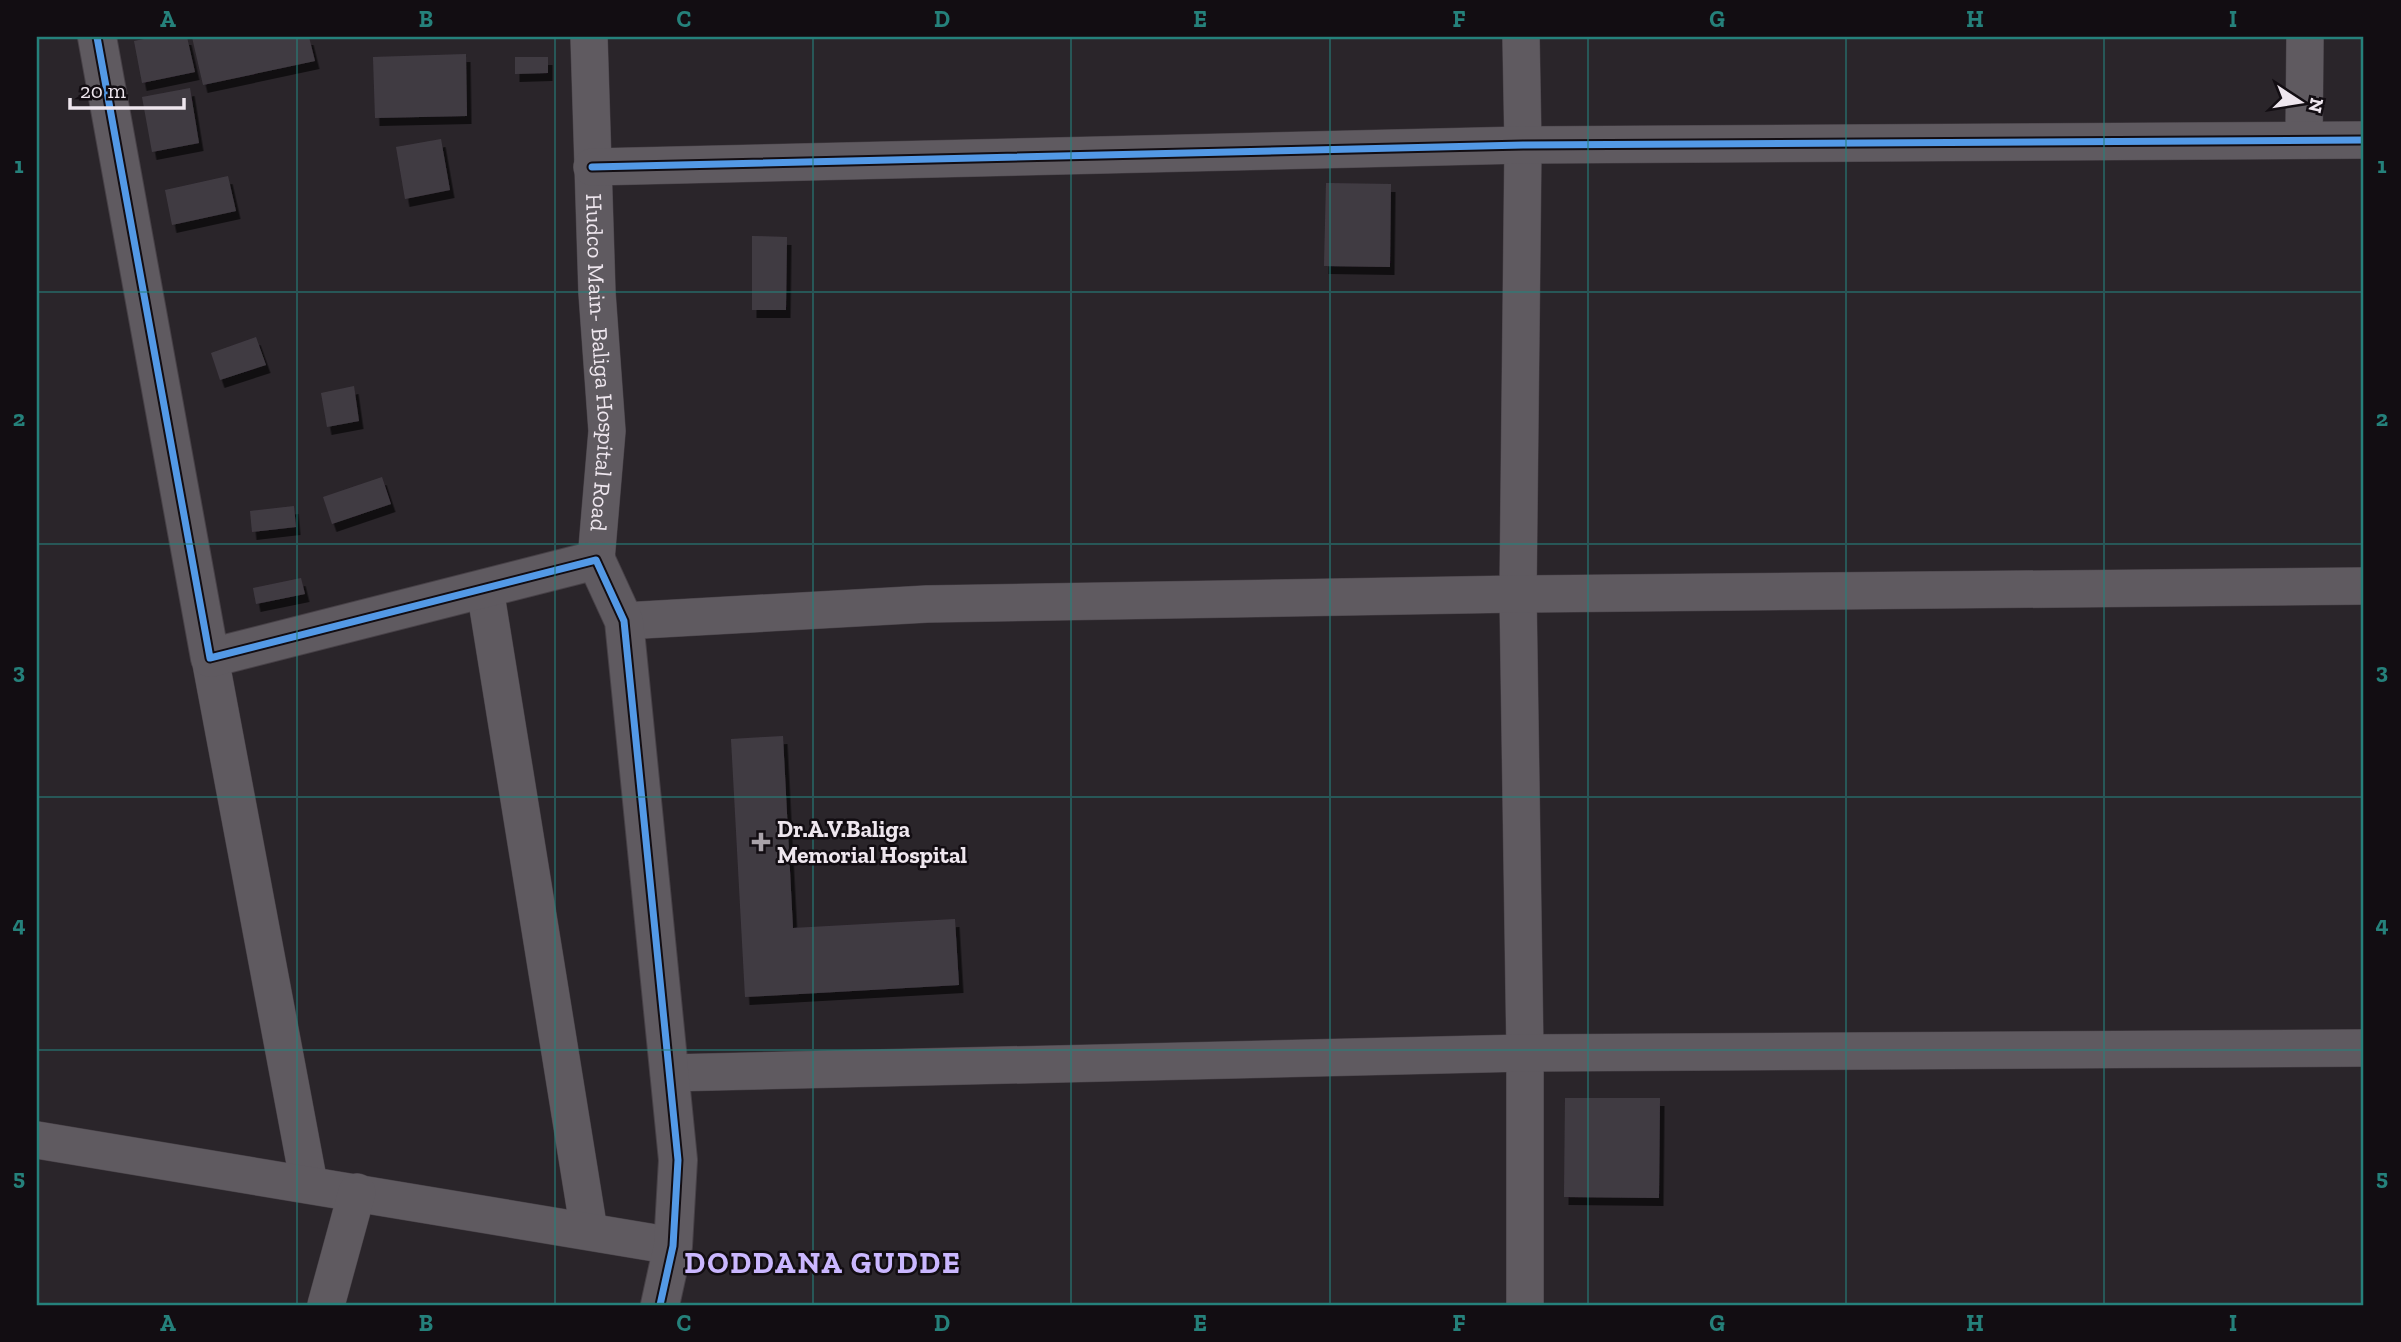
<svg xmlns="http://www.w3.org/2000/svg" width="2401" height="1342" font-family="'Zilla Slab',serif">
<style>
.building{fill:#413b43;filter:url(#shadow)}
.lines{fill:none;stroke-linecap:round;stroke-linejoin:round}
.minor-casing{stroke:#474147;stroke-width:38}
.tertiary-casing{stroke:#474147;stroke-width:40}
.minor{stroke:#5f5a60;stroke-width:37}
.tertiary{stroke:#5f5a60;stroke-width:38}
.cycleway-casing{stroke:#120d12;stroke-width:11}
.cycleway{stroke:#5399e6;stroke-width:7}
.grid{fill:none;stroke:#25817b;stroke-width:2;stroke-opacity:0.55}
.poi-dot{fill:#a9a2a9;stroke:#120d12;stroke-width:2.5}
.labels{text-anchor:middle;stroke-width:5;stroke-linejoin:round;paint-order:stroke}
.street-label{font-size:23px;fill:#eee6ee;stroke:#120d12}
.poi-label{font-size:23px;font-weight:bold;fill:#eee6ee;stroke:#120d12;text-anchor:start}
.district-label{font-size:30px;font-weight:bold;letter-spacing:2px;fill:#cab7fe;stroke:#120d12}
.neatline{fill:none;stroke:#25817b;stroke-width:2.5}
.grid-label{font-size:23px;text-anchor:middle;font-weight:bold;fill:#25817b}
</style>
<defs>
<filter id="shadow"><feDropShadow dx="4.5" dy="8" stdDeviation="0" flood-color="#0009"/></filter>
</defs>
<rect width="100%" height="100%" fill="#2a252a"/>
<path class="building" d="M154,37H187L195,72L142,83L134,41Z
M192,37H309L315,61L203,85Z
M466,54L467,116L375,118L373,57Z
M515,57H548V73L515,74Z
M190,88L199,143L152,152L142,97Z
M441,139L450,190L405,199L396,147Z
M228,176L236,211L172,225L165,190Z
M1326,183L1391,184L1390,267L1324,266Z
M752,236L787,237L786,310H752Z
M256,337L266,365L220,380L211,353Z
M354,386L359,421L327,427L321,393Z
M382,477L391,504L332,524L323,497Z
M294,506L296,527L252,532L250,511Z
M301,578L305,594L256,604L253,588Z
M783,736L793,928L955,919L959,985L745,997L731,739Z
M1565,1098H1660L1659,1198L1564,1197Z"/>
<g class="lines">
<g class="minor-casing">
<g id="minor">
<path id="s1" d="M589,37L597,293L607,431L596,560"/>
<path d="M1521,37L1523,145L1518,594L1525,1053V1305"/>
<path d="M2304,140L2305,37"/>
<path d="M592,167L1523,145L2364,140"/>
<path d="M485,589L589,1231"/>
<path d="M624,621L927,604L1518,594L2364,586"/>
<path d="M210,658L309,1184"/>
<path d="M669,1073L1525,1053L2364,1048"/>
<path d="M37,1140L673,1246"/>
<path d="M326,1305L357,1192"/>
</g>
</g>
<g class="tertiary-casing">
<path id="tertiary" d="M97,37L210,658L596,560L624,621L678,1160L673,1246L660,1305"/>
</g>
<use href="#minor" class="minor"/>
<use href="#tertiary" class="tertiary"/>
<g class="cycleway-casing">
<path id="cycleway" d="M97,37L210,658L596,560L624,621L678,1160L673,1246L660,1305
M592,167L1523,145L2364,140"/>
</g>
<use href="#cycleway" class="cycleway"/>
</g>
<path class="grid" d="M297,37V1305M555,37V1305M813,37V1305M1071,37V1305M1330,37V1305M1588,37V1305M1846,37V1305M2104,37V1305M37,292H2364M37,544H2364M37,797H2364M37,1050H2364"/>
<path class="poi-dot" d="M757.5 831.5h7v7h7v7h-7v7h-7v-7h-7v-7h7z"/>
<g class="labels">
<g class="street-label">
<text dy="8" stroke="none"><textPath href="#s1" startOffset="326">Hudco Main- Baliga Hospital Road</textPath></text>
</g>
<g class="poi-label">
<text x="777" y="837">Dr.A.V.Baliga<tspan x="777" dy="26">Memorial Hospital</tspan></text>
</g>
<g class="district-label">
<text x="823" y="1273">DODDANA GUDDE</text>
</g>
</g>
<rect width="2401" height="1342" fill="none" stroke="#120d12" stroke-width="77"/>
<g transform="translate(2300 102) rotate(102)" stroke="#120d12" stroke-width="5" paint-order="stroke">
<path d="M0-5L12 26L0 18L-12 26Z" fill="#eee6ee"/>
<text y="-10" font-size="19" font-weight="bold" text-anchor="middle" fill="#eee6ee">N</text>
</g>
<path d="M70 98v10h114v-10" fill="none" stroke="#eee6ee" stroke-width="3.5"/>
<text x="80" y="98" font-size="21" fill="#eee6ee" stroke="#120d12" stroke-width="5" paint-order="stroke">20 m</text>
<rect x="38" y="38" width="2324" height="1266" class="neatline"/>
<g class="grid-label">
<text x="168" y="27">A</text>
<text x="426" y="27">B</text>
<text x="684" y="27">C</text>
<text x="942" y="27">D</text>
<text x="1200" y="27">E</text>
<text x="1459" y="27">F</text>
<text x="1717" y="27">G</text>
<text x="1975" y="27">H</text>
<text x="2233" y="27">I</text>
<text x="19" y="173">1</text>
<text x="2382" y="173">1</text>
<text x="19" y="426">2</text>
<text x="2382" y="426">2</text>
<text x="19" y="679">3</text>
<text x="2382" y="679">3</text>
<text x="19" y="932">4</text>
<text x="2382" y="932">4</text>
<text x="19" y="1185">5</text>
<text x="2382" y="1185">5</text>
<text x="168" y="1331">A</text>
<text x="426" y="1331">B</text>
<text x="684" y="1331">C</text>
<text x="942" y="1331">D</text>
<text x="1200" y="1331">E</text>
<text x="1459" y="1331">F</text>
<text x="1717" y="1331">G</text>
<text x="1975" y="1331">H</text>
<text x="2233" y="1331">I</text>
</g>
</svg>
